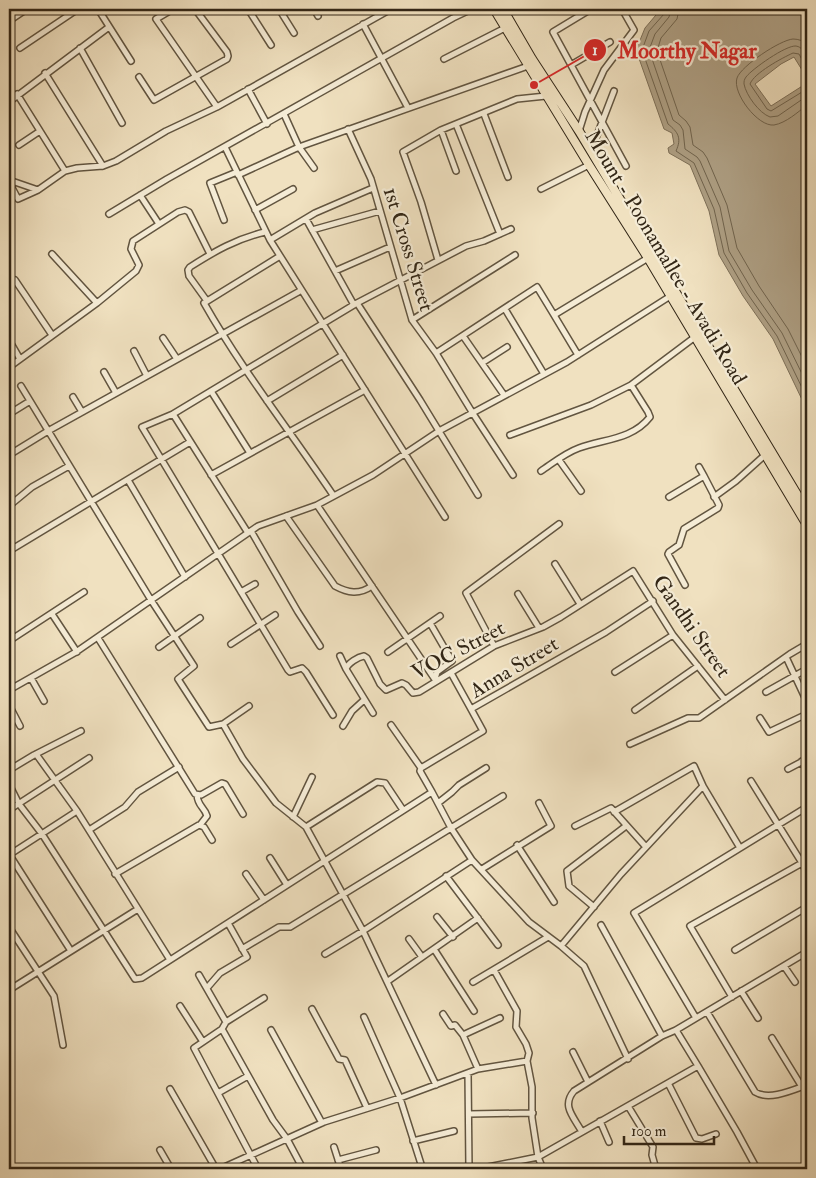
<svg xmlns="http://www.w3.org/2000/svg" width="816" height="1178" font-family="'IM FELL Double Pica',serif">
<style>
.water{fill:#afa186;stroke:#7d7059}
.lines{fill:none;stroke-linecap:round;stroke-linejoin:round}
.shore{stroke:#70644e;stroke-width:1}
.minor-casing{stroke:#625540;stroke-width:8}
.primary-casing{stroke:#322616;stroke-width:10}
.minor{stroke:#f5ecd6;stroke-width:5}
.primary{stroke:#f0e1c0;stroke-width:8}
.labels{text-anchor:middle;stroke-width:4.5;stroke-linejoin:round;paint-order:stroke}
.street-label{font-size:21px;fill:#322616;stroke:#f5ecd6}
.leader{fill:none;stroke:#d62828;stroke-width:2}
.callout-dot{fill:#d62828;stroke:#f5ecd6;stroke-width:2}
.mark-label{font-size:15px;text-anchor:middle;font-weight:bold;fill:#fff}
.callout-label{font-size:22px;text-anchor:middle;font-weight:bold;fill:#d62828;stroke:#f5ecd6;stroke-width:4.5;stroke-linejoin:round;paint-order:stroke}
</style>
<rect width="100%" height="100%" fill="#f0e1c0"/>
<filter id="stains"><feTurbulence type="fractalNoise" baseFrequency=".004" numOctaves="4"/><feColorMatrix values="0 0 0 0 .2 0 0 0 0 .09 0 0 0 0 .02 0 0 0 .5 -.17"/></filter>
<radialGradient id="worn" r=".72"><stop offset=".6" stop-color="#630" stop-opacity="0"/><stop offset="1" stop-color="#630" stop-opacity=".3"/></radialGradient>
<path class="water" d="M661,9H807V78L794,57L781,64L755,84L771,106L807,83V410L773,339L743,296L719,255L709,211L690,165L669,153L668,148L674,144L672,133L664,129L636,50L645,28Z"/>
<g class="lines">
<path class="shore" d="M665,9L664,14L649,31L642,50L668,124C678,132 682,138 676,151L694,163L714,209L724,253L747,293L777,336L807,398
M671,9L669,17L655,34L649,50L673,120L680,125L683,130L685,149L697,157L700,161L720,207L729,251L752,290L782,333L807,384
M679,9L677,19L661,38L657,51L679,115L686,121L690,127L693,145L703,152L707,158L727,205L737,248L759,286L788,329L807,367
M807,44C803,41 799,39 793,39C780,40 741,66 737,78C732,93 758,127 774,125C786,123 798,112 807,105
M807,56C804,52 802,47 796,46C786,45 752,69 746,77C744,80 744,81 744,84C746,95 759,113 770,117L778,116L807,96
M807,69L799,54L793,53C782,58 754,73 750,84L767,109L771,111L807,89"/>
<g class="minor-casing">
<path id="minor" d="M98,9L131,61
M173,9L156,19L217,107
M248,9L271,45
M279,9L294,33
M314,9L318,16
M591,9L553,32L626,166
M251,13L258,9
M9,21L27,9
M363,24L408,108
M20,48L78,9
M80,48L122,123
M444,59L505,28
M571,65L610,42
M45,73L103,166
M139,77L154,100L227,59L228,56L227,52L195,9
M248,89L267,124
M17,94L65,171
M9,102L109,27
M284,114L299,147L528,66
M484,114L508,177
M456,124L500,234
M348,129L371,179L412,320L436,353L472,412L513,475
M441,130L456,171
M579,131L585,112L604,70L634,30L622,9
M19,145L40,131
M225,147L270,240L445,517
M591,151L614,91
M238,175L299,147L314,168
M9,180L38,190
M9,182L18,199L38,190L65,171L77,168L103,166L116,161L166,131L217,107L391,9
M541,189L589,165
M140,195L159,224
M255,210L293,189
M109,214L167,179L453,18L472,9
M306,219L354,305
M224,220L210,183L237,172
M312,230L380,211
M270,240L315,213L373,188
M52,254L97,303
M280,256L204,303C242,370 290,431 333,495
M438,260L421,202L403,152L441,130L517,99L546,96
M335,271L390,247
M15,280L52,335
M207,301L189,276L188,270L190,267C215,251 236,239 265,232
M357,303L420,400L478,495
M505,309L544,374
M412,320L515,255
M463,336L504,395
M163,338L177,359
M9,340L20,359
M134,351L147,376
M436,353L537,287L554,315
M578,355L554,315L648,258
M482,363L507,347
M12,365L97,303L136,271L139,265L131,249L133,241L178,212L185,210L189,212L210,254
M104,372L116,393
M21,386L151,600L194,666L178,679L209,727L223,724L249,706
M211,391L250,453
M73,397L82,412
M267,401L343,355
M9,414L30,401
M173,414L248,533
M510,435L591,405L631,385
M9,455L48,431L300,291
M559,460L581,491
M699,467L704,476
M541,471C553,463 565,453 579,448C603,439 632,440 650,417L648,412L631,385L695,337
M211,475L365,390
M128,480L185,577
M669,497L704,476L719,505L718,508L684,529L679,545L669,552L668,554L685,585
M714,497L736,481L766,454
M317,505L434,678
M9,506L32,487L69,466
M286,516L335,586C348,593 359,595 372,586
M251,531L298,612L320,646
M9,551L190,442
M555,564L580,604
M241,592L255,584
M518,594L539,628
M52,614L77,652
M430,623L452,661L437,672L435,679
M98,638L195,794L201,795L222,783L225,784L243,814
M9,641L84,592
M231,644L275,615
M494,646L466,593L559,524
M159,647L200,618
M388,652L440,616
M340,656L346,669
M786,657L807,702
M615,672L673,635
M451,673L471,709
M31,678L44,701
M9,690L76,652L258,526L317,505L373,475L439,431L567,362L672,295
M766,692L807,669
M9,705L20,726
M635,710L698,666
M373,713L346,669C348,663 358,657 364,656L367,658L380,684L386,690L402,683L406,685L413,693L419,692L494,646L543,627L561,617L633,571L673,635L725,700
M333,715L306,672L302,668L290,672L288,670L142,427L173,414L357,303L466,246L484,241L511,229
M760,718L769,732L807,714
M223,724L243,759L276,803L306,827L363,931L436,1085
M343,726L352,711L364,700
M630,744L688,718H699L790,654L807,644
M36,754L77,811L170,960
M802,761L807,772
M421,768L483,731L471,709L606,632L653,601
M788,769L807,759
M9,770L34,755L81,731
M751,781L802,863
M9,784L19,804L42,834L135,979L142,978L432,792L420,771L421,768L391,725
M197,795C198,807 204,806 207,816L200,825
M438,803L452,792L459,785L486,768
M9,810L89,758
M614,812L694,766L703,786
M293,817L312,777
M575,826L611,808L646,847
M306,827L377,782L385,783L403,810
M89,830L125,807L138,792L179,767
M517,845L554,902
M9,854L71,951
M9,855L77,811
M270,858L287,885
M472,860L529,922L561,946L584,966L628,1059
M482,869L551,826L539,803
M115,874L199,825L204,827L212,840
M246,874L264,900
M446,876L498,945
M594,907L569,886L567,871L626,826
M437,917L453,937
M601,925L662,1036
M9,927L54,996L63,1045
M409,939L422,957
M561,946L621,874L703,786L740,848
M242,949L279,927H290L451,828L432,792
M434,949L474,1011
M735,950L807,907
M325,954L363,931L472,860L451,828L503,796
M784,966L795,982
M199,975L226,1022L222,1029L273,1120L287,1139L303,1169
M388,981L478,918
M473,982L548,937
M207,988L220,973L247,957L228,923
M9,990L138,909
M741,991L758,1018
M732,997L690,926L802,863L807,873
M180,1006L203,1042
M312,1009L339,1059L345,1060L367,1108
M707,1012L755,1092C769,1101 793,1090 807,1085
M443,1014L451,1026L455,1025L463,1035L500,1018
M364,1017L400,1098L421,1164
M696,1018L634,913L807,807
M226,1022L264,998
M222,1029L194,1048L258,1169
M271,1030L322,1123
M463,1035L478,1069
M772,1038L802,1087
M573,1052L588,1082
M698,1066L737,1132L757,1169
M468,1073L469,1169
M668,1083L696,1138L702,1139L716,1134
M170,1089L216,1169
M218,1093L248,1076
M628,1106L653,1147L652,1155L656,1169
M469,1114L533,1113
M600,1121L609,1142
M582,1132C574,1117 561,1106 574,1091L662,1036L676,1030
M413,1141L454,1131
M334,1147L341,1169
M160,1150L171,1169
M338,1160L376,1150
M806,1160L807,1163
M220,1169L324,1122L400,1098L478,1069L527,1061
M478,1169L538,1157L532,1118V1087L527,1061L529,1053L526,1044L516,1027L517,1011L494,970
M543,1169L538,1157L698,1066L676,1030L807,952
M626,1169L637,1167"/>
</g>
<g class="primary-casing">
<path id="primary" d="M494,9L589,165L648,258L807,525
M503,9L532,59L579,131L807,511"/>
</g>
<use href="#minor" class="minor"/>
<use href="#primary" class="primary"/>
</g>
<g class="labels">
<g class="street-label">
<text transform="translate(409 249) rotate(73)" y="7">1st Cross Street</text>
<text transform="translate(666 257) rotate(59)" y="7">Mount - Poonamallee - Avadi Road</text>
<text transform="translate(692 626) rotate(55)" y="7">Gandhi Street</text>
<text transform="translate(458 650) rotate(-28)" y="7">VOC Street</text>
<text transform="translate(514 667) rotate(-31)" y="7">Anna Street</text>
</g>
</g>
<path class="leader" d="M534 85L595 50"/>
<g class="callout-dot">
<circle cx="534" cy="85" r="5"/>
<circle cx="595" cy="50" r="12"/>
</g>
<g class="mark-label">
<text x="595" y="55">1</text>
</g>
<g class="callout-label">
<text x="687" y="58">Moorthy Nagar</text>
</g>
<rect width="816" height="1178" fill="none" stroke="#f0e1c0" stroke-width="30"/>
<rect x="10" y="10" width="796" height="1158" fill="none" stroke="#322616" stroke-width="2.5"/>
<rect x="15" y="15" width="786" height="1148" fill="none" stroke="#322616"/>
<path d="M624 1136v8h90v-8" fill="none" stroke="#322616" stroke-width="2.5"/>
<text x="631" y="1136" font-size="15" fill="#322616" stroke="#f5ecd6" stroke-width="4" paint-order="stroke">100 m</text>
<rect width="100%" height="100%" filter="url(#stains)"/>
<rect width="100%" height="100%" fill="url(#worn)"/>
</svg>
